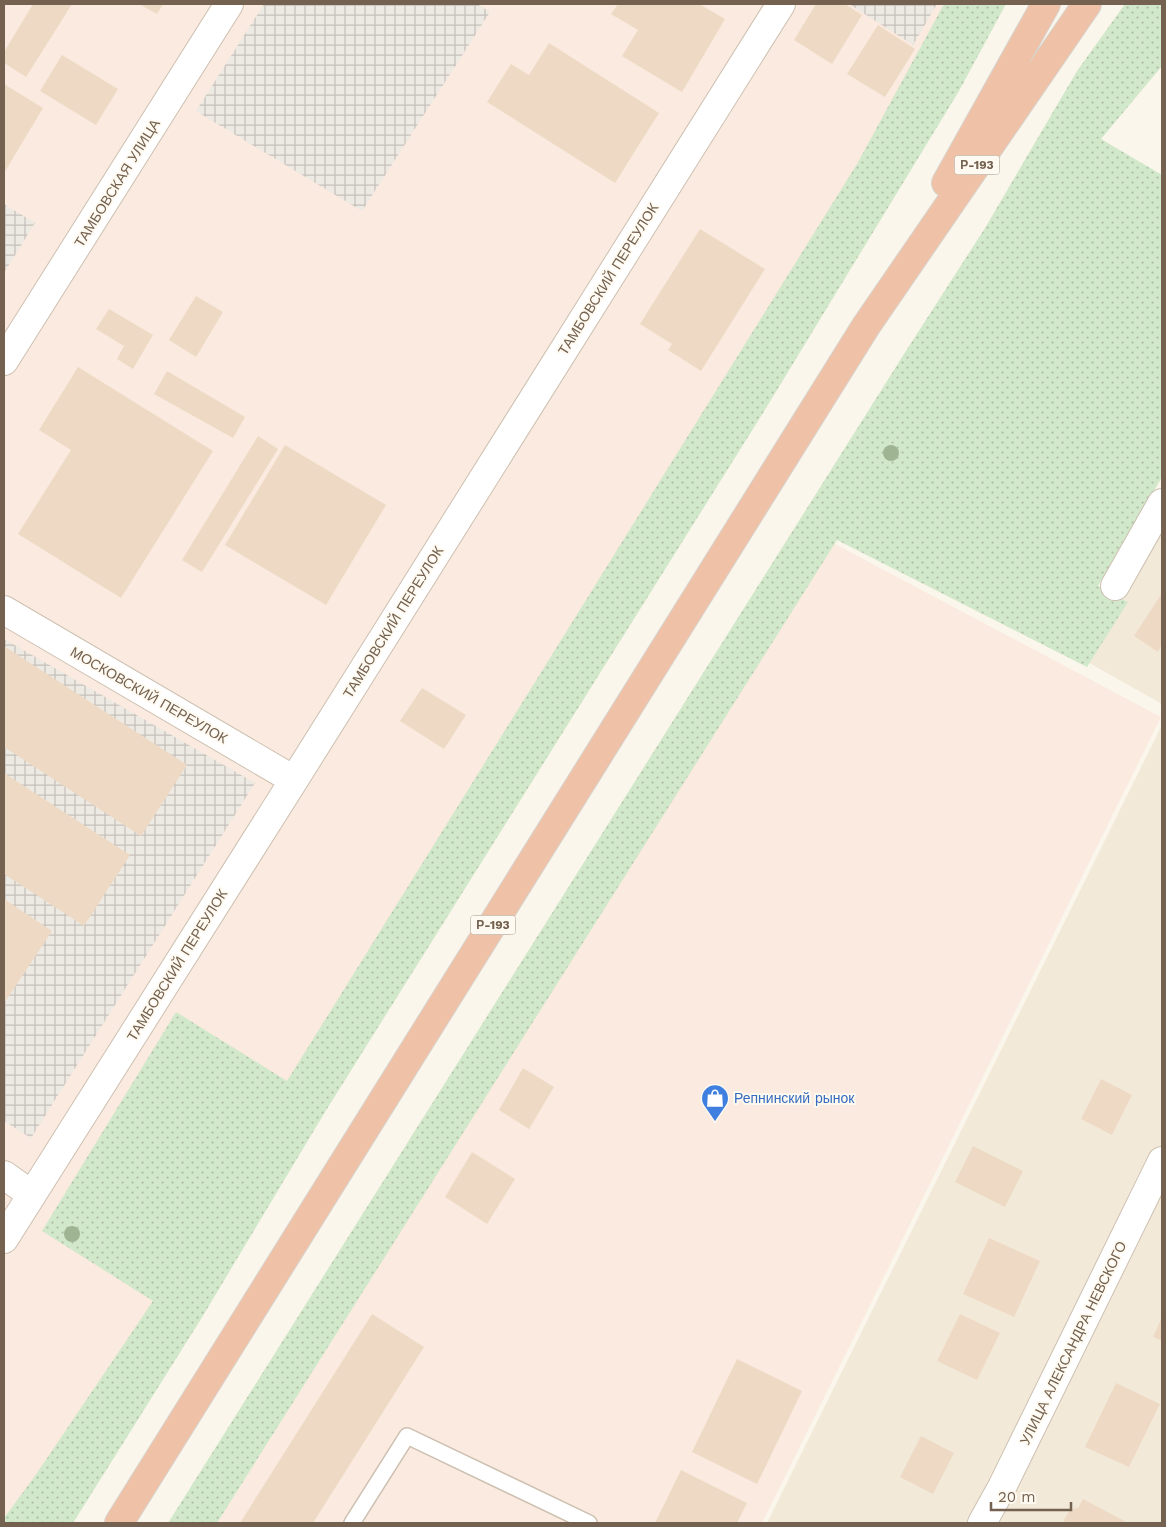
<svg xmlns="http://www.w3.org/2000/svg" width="1166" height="1527" font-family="'Work Sans',sans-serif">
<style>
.residential{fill:#f2e9d9}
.commercial{fill:#faeadf}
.industrial{fill:url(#industrial-grid)}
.grass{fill:url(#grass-dots)}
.building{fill:#eedac4}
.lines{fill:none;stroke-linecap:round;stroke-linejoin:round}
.lane-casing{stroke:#cdc0b1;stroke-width:18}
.street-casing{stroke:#cdc0b1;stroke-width:30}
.highway-casing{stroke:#d8d3ce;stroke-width:30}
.lane{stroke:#fff;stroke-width:15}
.street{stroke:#fff;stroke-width:28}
.highway{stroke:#efc2a7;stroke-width:28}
.tree{fill:#9fb493}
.labels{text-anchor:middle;stroke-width:4;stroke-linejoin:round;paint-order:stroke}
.shield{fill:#fefaf1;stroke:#9d8f80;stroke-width:1}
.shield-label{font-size:12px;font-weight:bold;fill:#74614f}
.street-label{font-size:14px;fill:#74614f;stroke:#fefaf1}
.shop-label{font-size:14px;fill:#366cbe;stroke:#fefaf1;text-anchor:start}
</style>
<defs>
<pattern id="industrial-grid" width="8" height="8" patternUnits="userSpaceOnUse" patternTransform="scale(1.25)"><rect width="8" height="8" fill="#ede9e3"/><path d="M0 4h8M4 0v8" fill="none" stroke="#c5c0ba"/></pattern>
<pattern id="grass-dots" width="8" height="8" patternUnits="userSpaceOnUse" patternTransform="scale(1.25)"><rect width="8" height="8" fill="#d2e8ca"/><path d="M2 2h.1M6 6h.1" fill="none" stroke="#afbfa6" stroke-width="1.8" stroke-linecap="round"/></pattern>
</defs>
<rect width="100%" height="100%" fill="#fbf6eb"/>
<path class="residential" d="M1162,517V704L1075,655Z
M1162,725V1523H767Z"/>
<path class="commercial" d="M4,4H998L66,1523H4Z
M833,543L1161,717L762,1523H217Z"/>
<path class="industrial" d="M264,4H477L490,12L362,211L196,111Z
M849,4H937L913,45Z
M4,204L35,223L4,273Z
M4,639L255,783L31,1138L4,1121Z"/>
<path class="grass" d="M944,4H1006L959,91L763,413L325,1112L201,1319L73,1523H4V1518L35,1476L153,1301L42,1231L176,1012L287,1081L857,164Z
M1125,4H1162V66L1101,139L1162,175V477L1098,586L1128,602L1087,667L837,540L217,1523H168L904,354L985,228L1077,71Z"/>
<path class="building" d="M33,4H72L26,77L4,63V52Z
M139,4H163L157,14Z
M618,4H699L725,19L682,92L622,56L638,30L611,14Z
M816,4H845L862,15L832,64L794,40Z
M878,25L915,49L885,97L847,74Z
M549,43L659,113L615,183L487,102L511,64L529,75Z
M62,55L118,89L96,125L40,91Z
M4,84L43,108L4,173Z
M700,229L765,269L701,371L668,350L672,344L640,324Z
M196,296L223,312L196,357L169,340Z
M109,309L153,335L133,369L117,359L124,346L96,329Z
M78,367L213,451L121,598L18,534L71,450L39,430Z
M167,371L245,417L233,438L154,394Z
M258,436L278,449L202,572L182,560Z
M285,445L386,505L326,605L225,545Z
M1162,593V644L1158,652L1134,636Z
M4,646L187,765L141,836L4,747Z
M422,688L466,715L444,749L400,721Z
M4,773L130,855L84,926L4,874Z
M4,899L52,931L5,1002L4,1001Z
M523,1068L554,1087L529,1129L499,1110Z
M1101,1079L1132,1095L1112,1135L1081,1119Z
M973,1146L1023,1171L1005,1207L955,1182Z
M472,1152L515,1179L487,1224L445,1197Z
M989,1238L1040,1261L1014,1317L963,1294Z
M372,1314L424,1347L313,1523H240Z
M960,1314L1000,1333L977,1380L937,1361Z
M1162,1317V1341L1153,1337Z
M737,1359L802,1391L757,1484L692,1452Z
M1116,1383L1160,1404L1129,1467L1085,1447Z
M921,1436L954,1453L933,1494L900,1477Z
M681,1470L747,1503L737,1523H655Z
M1083,1499L1128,1523H1065L1064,1520L1070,1509L1078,1508Z"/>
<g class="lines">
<g class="lane-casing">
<path id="lane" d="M352,1523L407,1436L589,1523"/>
</g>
<g class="street-casing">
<path id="street" d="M4,361L229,4
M1115,586L1162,503
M4,610L294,780
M4,1175L32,1195
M4,1239L294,780L781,4
M982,1523L1002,1487L1162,1161"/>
</g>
<g class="highway-casing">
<path id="highway" d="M946,183L1046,4
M119,1523L866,326L1087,4"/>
</g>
<use href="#lane" class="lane"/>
<use href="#street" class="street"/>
<use href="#highway" class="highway"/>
</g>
<g class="tree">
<circle cx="891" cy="453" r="8"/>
<circle cx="72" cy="1234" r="8"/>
</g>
<defs>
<g id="shop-pin" transform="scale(1.4375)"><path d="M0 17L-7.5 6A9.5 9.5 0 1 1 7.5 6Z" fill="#3f7fe0" stroke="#fefaf1"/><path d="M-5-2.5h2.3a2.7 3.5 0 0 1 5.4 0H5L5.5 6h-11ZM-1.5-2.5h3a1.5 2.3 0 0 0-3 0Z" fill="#fff"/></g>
</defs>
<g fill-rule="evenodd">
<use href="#shop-pin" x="715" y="1098"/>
</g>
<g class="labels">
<g class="shield">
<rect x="954.5" y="155.5" width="45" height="19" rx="4"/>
<rect x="470.5" y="915.5" width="45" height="19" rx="4"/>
</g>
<g class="shield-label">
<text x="977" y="169">Р-193</text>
<text x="493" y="929">Р-193</text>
</g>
<g class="street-label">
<text transform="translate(117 183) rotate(-58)" y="5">ТАМБОВСКАЯ УЛИЦА</text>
<text transform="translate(608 279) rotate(-58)" y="5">ТАМБОВСКИЙ ПЕРЕУЛОК</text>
<text transform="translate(393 622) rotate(-58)" y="5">ТАМБОВСКИЙ ПЕРЕУЛОК</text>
<text transform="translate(149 695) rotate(30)" y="5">МОСКОВСКИЙ ПЕРЕУЛОК</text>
<text transform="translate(177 965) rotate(-58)" y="5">ТАМБОВСКИЙ ПЕРЕУЛОК</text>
<text transform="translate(1073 1343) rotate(-64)" y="5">УЛИЦА АЛЕКСАНДРА НЕВСКОГО</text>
</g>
<g class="shop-label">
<text x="734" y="1103">Репнинский рынок</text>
</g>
</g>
<rect width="1166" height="1527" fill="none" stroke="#74614f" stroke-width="10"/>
<path d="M991 1502v8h80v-8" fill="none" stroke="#74614f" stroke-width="2.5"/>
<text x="998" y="1502" font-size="15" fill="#74614f" stroke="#fefaf1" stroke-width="4" paint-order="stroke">20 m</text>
</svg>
